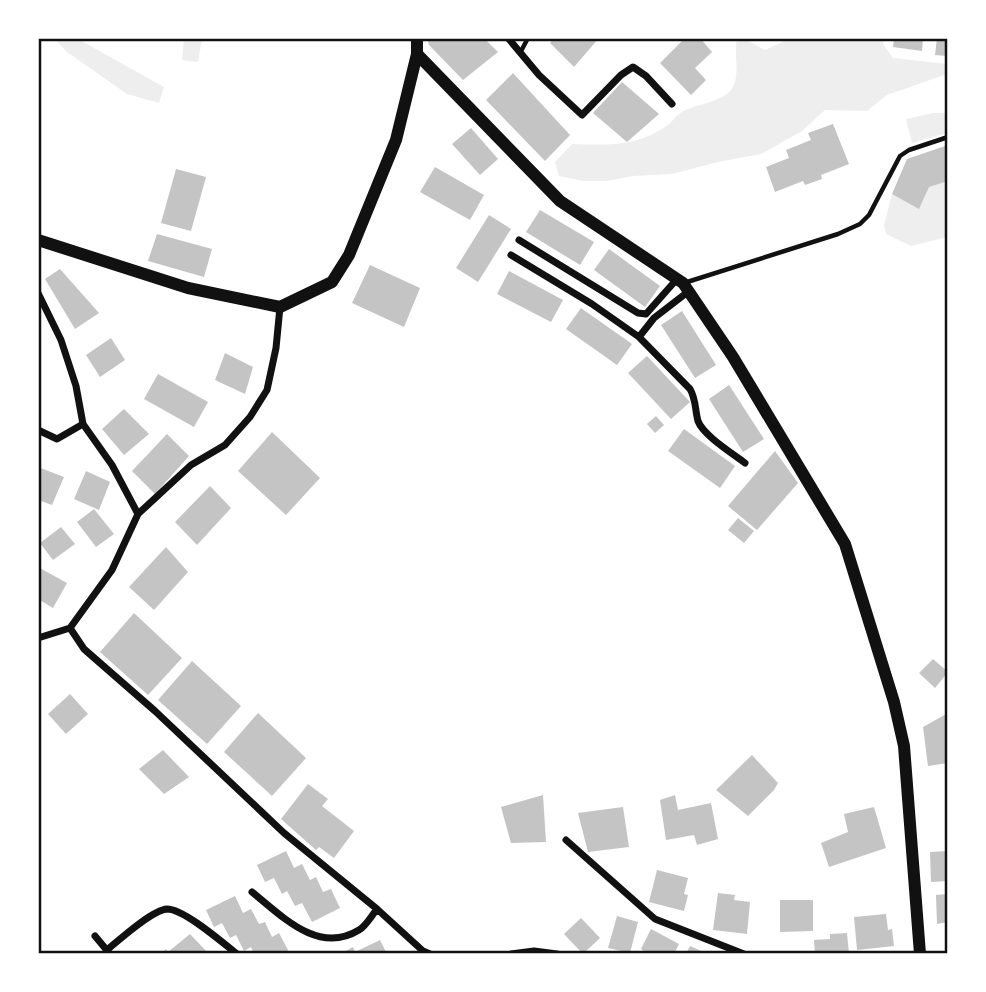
<svg xmlns="http://www.w3.org/2000/svg" width="986" height="992" font-family="Quicksand,sans-serif">
<style>
.green{fill:#eee}
.building{fill:#c4c4c4}
.lines{fill:none;stroke-linecap:round;stroke-linejoin:round}
.service{stroke:#111;stroke-width:4.5}
.minor{stroke:#111;stroke-width:7}
.secondary{stroke:#111;stroke-width:12}
.neatline{fill:none;stroke:#111;stroke-width:2.5}
</style>
<rect width="100%" height="100%" fill="#fff"/>
<path class="green" d="M55,39H78L164,87L159,103L127,94L67,52Z
M184,39H202L198,62L182,60Z
M737,39H745L765,50L789,39H884L883,44L893,58L947,64V74L887,95L867,111L825,110L802,131L761,154L718,162L672,174L633,176L607,181H583L559,176L555,162L572,144C607,145 635,147 665,127C673,122 677,113 686,110C699,104 720,102 730,91C742,77 733,55 737,39Z
M933,113H947V133L912,143L906,119Z
M947,181V237L911,246L886,234L884,225L892,194L919,208L929,187Z"/>
<path class="building" d="M427,38H484L498,52L463,80L429,45Z
M554,38H599L574,67L550,43Z
M685,38H700L712,52L695,68L706,80L691,95L660,63Z
M894,38H923L922,51L893,47Z
M937,38H948V56L935,55Z
M513,73L570,135L545,161L486,100Z
M622,82L659,114L627,142L593,113Z
M833,124L849,164L821,175L822,179L805,185L803,181L775,192L766,167L789,158L786,150L811,140L808,133Z
M471,128L498,159L480,175L452,144Z
M948,145V181L929,187L919,209L892,194L907,159Z
M435,167L484,195L470,220L420,192Z
M176,169L206,177L191,231L161,223Z
M540,210L594,242L580,265L526,232Z
M489,215L511,229L478,282L456,268Z
M157,234L212,249L204,277L148,261Z
M609,249L660,286L645,307L594,270Z
M370,265L420,288L404,327L352,303Z
M60,269L99,313L75,329L45,279Z
M509,271L563,300L551,322L497,294Z
M581,308L632,344L617,365L566,329Z
M682,311L716,365L695,378L661,325Z
M111,338L125,360L100,377L86,355Z
M225,353L253,367L245,394L215,380Z
M647,356L690,402L671,419L628,373Z
M158,374L208,402L194,427L144,399Z
M729,385L764,439L743,452L709,399Z
M124,409L149,434L124,455L102,429Z
M656,416L664,425L655,433L647,424Z
M684,429L735,466L720,488L668,451Z
M272,432L320,478L286,515L238,471Z
M167,434L189,456L155,494L132,471Z
M775,451L798,483L757,530L728,506Z
M38,467L64,477L52,505L38,500Z
M86,471L110,482L99,510L74,499Z
M210,486L231,508L197,545L175,522Z
M94,509L114,534L96,547L77,522Z
M738,518L754,531L744,543L728,530Z
M61,527L75,544L53,560L40,543Z
M166,547L188,572L154,610L129,587Z
M38,567L67,583L53,608L38,599Z
M134,613L182,658L148,695L100,652Z
M933,659L948,672L935,688L919,673Z
M192,661L241,706L207,744L158,700Z
M70,694L88,714L66,734L48,714Z
M258,713L306,758L272,796L224,752Z
M948,713V763L928,766L923,727Z
M163,750L189,777L164,794L139,769Z
M752,755L778,783L774,790L748,816L716,790Z
M308,784L328,799L322,806L354,831L334,858L319,847L316,850L281,819Z
M543,795L546,842L511,843L501,807Z
M675,795L678,810L711,803L718,839L697,845L694,835L666,840L660,800Z
M623,807L629,847L588,852L578,813Z
M874,807L886,848L829,867L821,843L848,832L844,814Z
M286,851L294,868L302,864L310,880L316,877L323,892L331,889L340,908L312,922L302,903L295,906L287,891L282,894L274,878L265,882L257,865Z
M948,851V881L931,882L930,852Z
M657,870L688,878L684,894L688,895L684,911L649,902Z
M718,893L735,895L734,900L750,902L747,934L713,930Z
M948,894V922L937,924L936,895Z
M235,896L243,913L251,909L259,924L265,922L272,937L279,933L289,952L254,954L251,947L244,951L236,935L230,938L222,923L214,927L206,910Z
M780,900H813V931L780,932Z
M886,914L888,930L892,929L894,946L857,950L854,917Z
M617,916L638,922L630,953L608,948Z
M581,918L600,938L583,954L564,934Z
M651,929L679,944L674,954H648L641,949Z
M847,933L849,954H815L814,940L830,939V934Z
M190,934L209,954H161L166,949L168,952Z
M380,940L387,954H340L353,947L355,952Z
M690,946L708,954H686Z"/>
<g class="lines">
<path class="service" d="M520,53L528,38
M684,283L838,234L860,224L869,215L900,156L909,150L948,137"/>
<path class="minor" d="M508,38L539,75L582,115L621,75L633,67L646,76L672,104
M519,240L638,313L646,314L677,279
M511,255L592,304L639,337L690,389C696,399 695,410 698,421C703,435 732,453 745,463
M38,293L61,340L76,386L83,424L112,465L138,514
M639,337L654,318L689,291
M38,430L57,439L83,424
M70,628L84,649L155,711L284,833L377,909L423,951L430,954
M70,628L112,570L138,514L191,465L225,445L250,417L267,390L276,348L280,307
M38,638L70,628
M566,840L655,919L744,954
M252,892C282,916 318,955 359,930C366,926 372,915 377,909
M95,936L110,954
M107,950C119,940 152,910 167,909C184,909 223,943 237,954
M511,954L534,951L557,954"/>
<path class="secondary" d="M417,54L560,201L683,283L733,357L845,544L894,702L904,746L920,954
M38,240L188,288L280,307L332,282L349,255L396,140L417,54V38"/>
</g>
<rect width="986" height="992" fill="none" stroke="#ffffff" stroke-width="80"/>
<rect x="40" y="40" width="906" height="912" class="neatline"/>
</svg>
